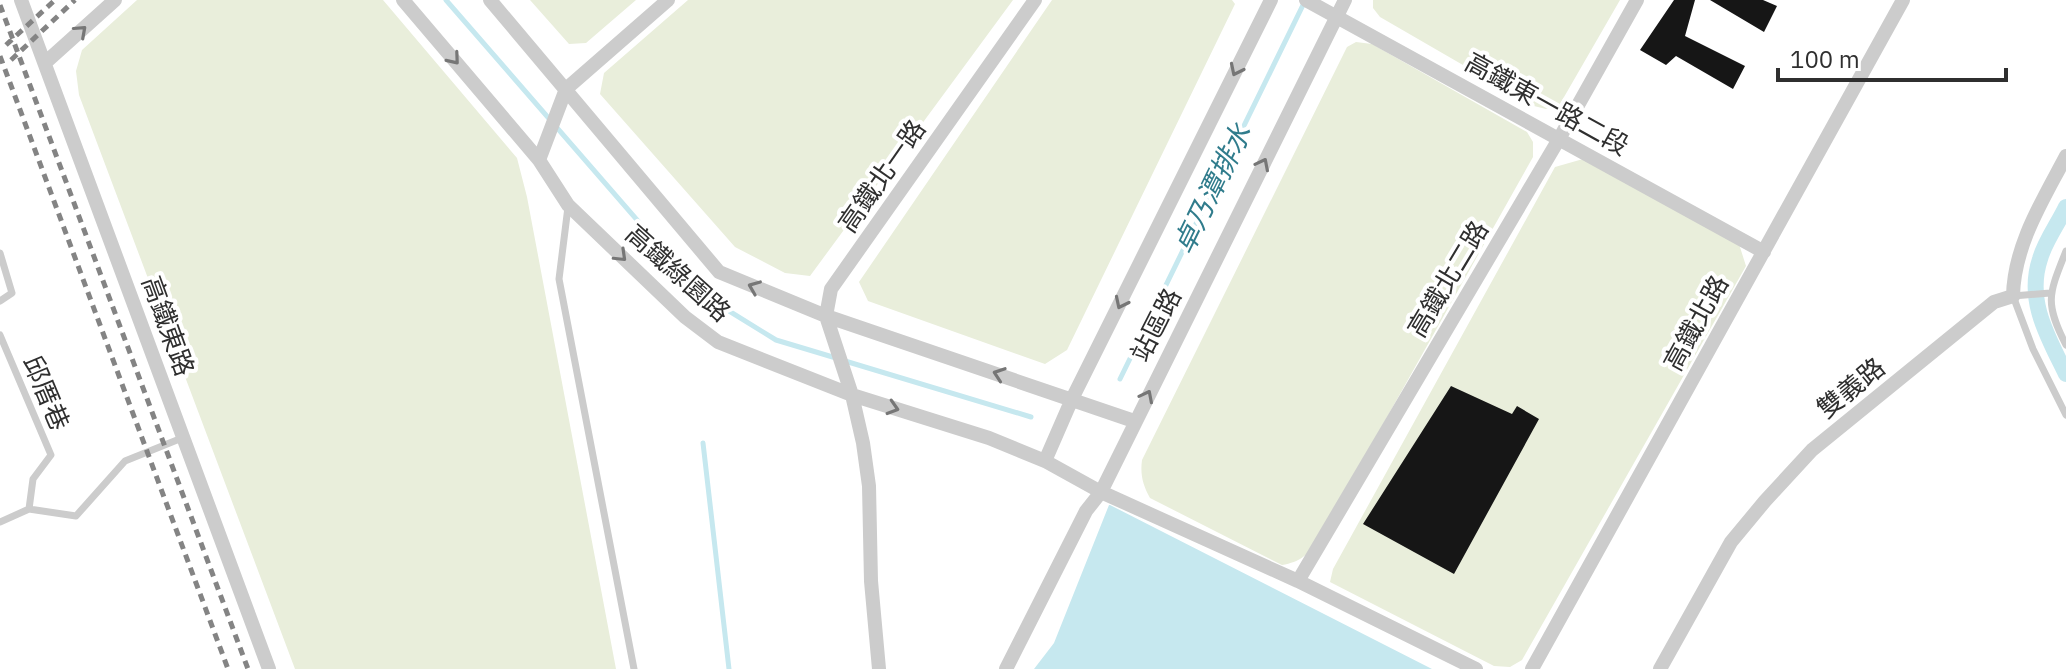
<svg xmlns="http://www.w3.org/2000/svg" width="2066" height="669" font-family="'IBM Plex Sans','Noto Sans TC',sans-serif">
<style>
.green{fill:#e9eedb}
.water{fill:#c6e8ef}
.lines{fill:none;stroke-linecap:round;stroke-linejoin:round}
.stream{stroke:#c6e8ef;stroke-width:5}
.canal{stroke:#c6e8ef;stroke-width:16}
.building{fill:#161616}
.service{stroke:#ccc;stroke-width:7}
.minor{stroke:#ccc;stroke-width:14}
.rail{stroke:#848484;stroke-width:5;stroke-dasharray:8 6;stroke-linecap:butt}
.oneway{stroke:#767676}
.labels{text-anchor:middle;stroke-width:8;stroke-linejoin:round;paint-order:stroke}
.street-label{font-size:26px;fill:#2f2f2f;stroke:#fff}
.water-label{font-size:28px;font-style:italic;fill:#307c8c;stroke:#fff}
</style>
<rect width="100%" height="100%" fill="#fff"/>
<path class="green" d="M137,0H383L517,158L527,197L616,669H295L79,95L76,71L82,50Z
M530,0H636L586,43L569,44Z
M688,0H1013L810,276L785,273L735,247L600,94L604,73Z
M1052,0H1232L1235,4L1067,350L1045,364L868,301L859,282Z
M1373,0H1620L1560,104L1546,109L1534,106L1380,17L1373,8Z
M1356,42L1372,44L1527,132L1533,142V157L1318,540C1308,555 1300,562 1282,565L1150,498C1143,485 1140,475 1142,460L1347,47Z
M1583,159L1739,244L1746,266L1522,660L1510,667L1494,666L1330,582L1333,569L1555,167Z"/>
<path class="water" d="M1109,505H1110L1432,669H1034L1054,643Z"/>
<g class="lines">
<path class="stream" d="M446,0L684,274L708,298L776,340L836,358
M845,361L1031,417
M1120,379L1305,1
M703,443L729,669"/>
<path class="canal" d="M2066,207C2058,224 2045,241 2040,259C2026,301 2048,337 2066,374"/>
</g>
<path class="building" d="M1674,0H1695L1685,36L1745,66L1733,89L1676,56L1666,65L1640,50Z
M1710,0H1763L1777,6L1764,32Z
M1451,386L1512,414L1517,406L1539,419L1454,574L1363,524Z"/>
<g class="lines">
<path class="service" d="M568,207L559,279L634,669
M2066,251C2049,294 2044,302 2066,345
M0,253L12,293L0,301
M2050,293L2013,296L2033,349L2066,415
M0,335L51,455L33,479L29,509
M0,522L29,509L76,516L125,461L182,438"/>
<path class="minor" d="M21,0L269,669
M403,0L539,160L568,205L685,317L718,342L852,395L989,438L1045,461L1101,492L1298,581L1476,669
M490,0L719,272L826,316L1134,421
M1306,0L1764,252
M46,62L115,0
M539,160L566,89L668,0
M1045,461L1072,399L1271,0
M1298,581L1559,139L1637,0
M879,669L871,581L869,486L863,443L852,395L826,316L831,289L1035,0
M1006,669L1086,511L1101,492L1345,0
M1532,669L1903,0
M1660,669L1731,542L1765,501L1812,450L1994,302L2013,296C2014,245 2043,200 2066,156"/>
<path class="rail" d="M0,5L248,669
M6,45L55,0
M0,56L228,669
M11,60L75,0"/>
</g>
<defs><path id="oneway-chevron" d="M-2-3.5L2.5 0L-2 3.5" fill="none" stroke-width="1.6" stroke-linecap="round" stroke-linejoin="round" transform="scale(2)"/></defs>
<g class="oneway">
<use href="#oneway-chevron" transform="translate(81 31) rotate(-42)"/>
<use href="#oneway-chevron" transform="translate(454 59) rotate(50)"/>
<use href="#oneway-chevron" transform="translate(1236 70) rotate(116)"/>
<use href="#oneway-chevron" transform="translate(1263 164) rotate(-63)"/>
<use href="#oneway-chevron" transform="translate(621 256) rotate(44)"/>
<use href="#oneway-chevron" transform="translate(754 287) rotate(-158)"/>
<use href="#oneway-chevron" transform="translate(1121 303) rotate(116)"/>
<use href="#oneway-chevron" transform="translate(999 374) rotate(-161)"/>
<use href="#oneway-chevron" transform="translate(1147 396) rotate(-63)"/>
<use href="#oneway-chevron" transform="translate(893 408) rotate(17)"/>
</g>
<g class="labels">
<g class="street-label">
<text transform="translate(1547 104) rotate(29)" y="9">高鐵東一路二段</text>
<text transform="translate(882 176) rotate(-55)" y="9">高鐵北一路</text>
<text transform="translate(678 273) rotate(42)" y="9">高鐵綠園路</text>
<text transform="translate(1448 279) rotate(-59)" y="9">高鐵北二路</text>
<text transform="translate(1696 323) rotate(-61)" y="9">高鐵北路</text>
<text transform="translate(1156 325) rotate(-63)" y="9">站區路</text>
<text transform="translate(168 326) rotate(70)" y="9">高鐵東路</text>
<text transform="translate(1851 388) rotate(-39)" y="9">雙義路</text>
<text transform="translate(46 393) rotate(67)" y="9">邱厝巷</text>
</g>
<g class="water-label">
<text transform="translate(1212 189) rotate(-64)" y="10">卓乃潭排水</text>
</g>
</g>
<path d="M1778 68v12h228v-12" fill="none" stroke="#2f2f2f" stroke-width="4"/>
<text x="1790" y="68" font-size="24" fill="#2f2f2f" stroke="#ffffff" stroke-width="6" paint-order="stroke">100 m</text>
</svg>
